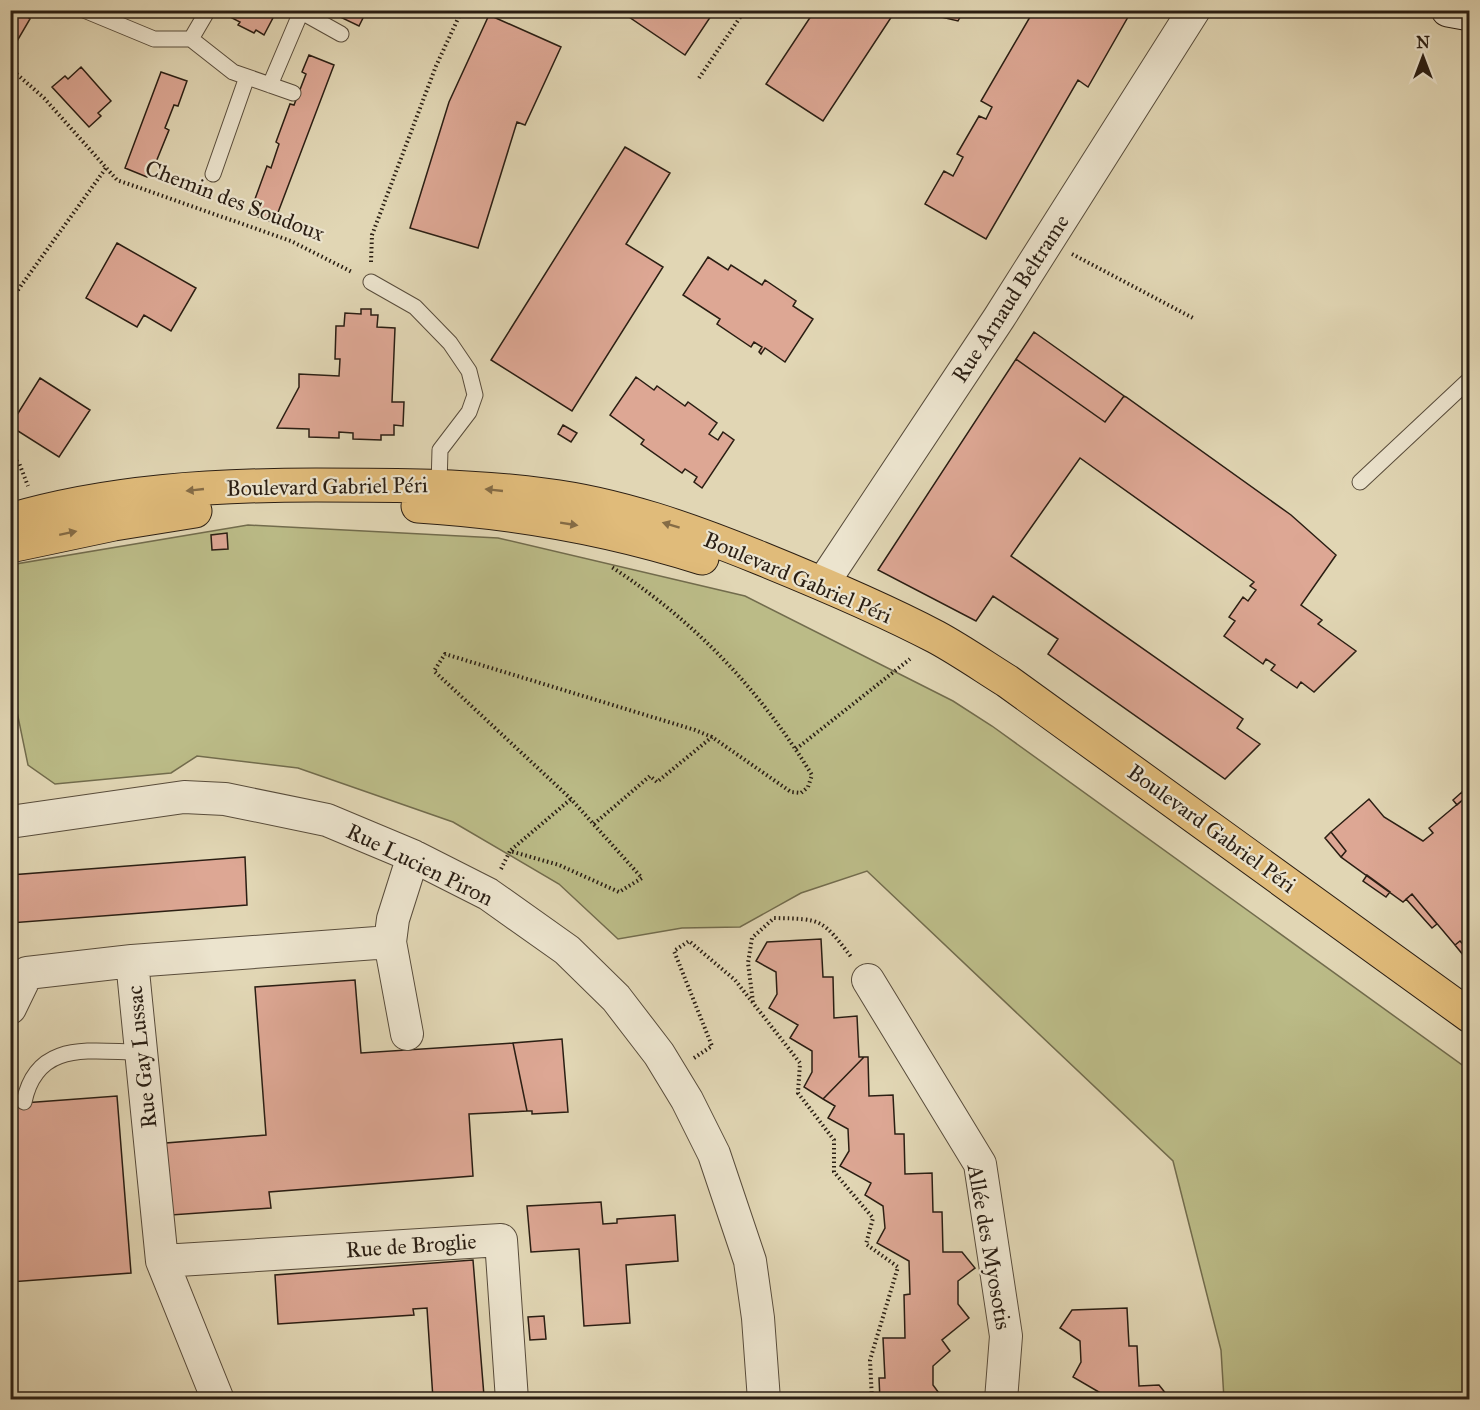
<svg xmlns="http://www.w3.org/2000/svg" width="1480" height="1410" font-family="'IM FELL Great Primer',serif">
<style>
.green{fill:#bbbb87;stroke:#726c4d;stroke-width:1.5}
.building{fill:#dda794;stroke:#2a1e13;stroke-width:1.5}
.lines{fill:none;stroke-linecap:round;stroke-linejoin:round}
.lane-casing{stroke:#584c3b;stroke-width:17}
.street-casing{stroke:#584c3b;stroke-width:34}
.secondary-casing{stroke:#2a1e13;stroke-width:35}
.primary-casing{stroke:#2a1e13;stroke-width:35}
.path{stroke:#2a1e13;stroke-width:4;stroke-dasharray:1.5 3;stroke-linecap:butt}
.lane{stroke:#ece4ce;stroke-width:15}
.street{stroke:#ece4ce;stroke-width:32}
.secondary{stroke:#ece4ce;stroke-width:33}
.primary{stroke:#e0bb7a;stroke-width:33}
.oneway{fill:#856c46}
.labels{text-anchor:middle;stroke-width:4.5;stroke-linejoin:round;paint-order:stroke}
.street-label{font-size:22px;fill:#2a1e13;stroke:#ece4ce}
</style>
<rect width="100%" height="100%" fill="#e1d6b4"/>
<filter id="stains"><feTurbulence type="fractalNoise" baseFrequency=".00333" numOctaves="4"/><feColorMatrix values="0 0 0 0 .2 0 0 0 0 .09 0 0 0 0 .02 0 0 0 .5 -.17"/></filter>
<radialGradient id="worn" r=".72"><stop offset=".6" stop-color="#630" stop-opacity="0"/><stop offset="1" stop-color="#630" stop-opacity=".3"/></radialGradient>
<path class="green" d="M248,525L498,538L745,596L953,701L992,726L1469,1070V1399H1224L1221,1350L1173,1161L867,871L801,893L740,927L682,928L618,939L559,884L453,822L298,768L197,756L171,773L55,784L28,765L11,683L10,565Z"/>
<path class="building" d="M10,10H19L30,19L13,48Z
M226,10H268L275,14L264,35L256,30L254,33L238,25L240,22L224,14Z
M341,10H367L359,26L338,16Z
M633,10H715L685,55L629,17Z
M815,10H896L823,121L766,84Z
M911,10H964L958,21Z
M1019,10H1132L1088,87L1078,80L986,239L925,204L944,171L953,176L963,157L957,154L979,116L986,119L992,107L981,101L1030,17Z
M489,15L561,47L525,125L517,122L478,248L410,228L449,102Z
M309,55L334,65L274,223L253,215L258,200L255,199L267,166L271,168L279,144L276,142L290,104L294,105L306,74L302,72Z
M81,67L111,101L98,113L101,116L89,127L52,87L65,76L68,79Z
M161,72L187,81L178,106L174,105L165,128L169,130L156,162L153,161L147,177L125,168Z
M625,147L670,173L626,244L663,267L572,411L491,360Z
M117,243L196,288L171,331L144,315L137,327L86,298Z
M708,257L728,270L731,265L762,285L765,280L796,301L793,306L813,319L785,362L765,348L761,354L759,352L762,347L754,342L751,347L717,324L720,319L683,295Z
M361,309H371V315H378L377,327L395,328L392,402H404L403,426L394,425V435H381V440L353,439V433L339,432V438L309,437V429L277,428L299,387V374L339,376L340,359H335L336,326H344L345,313L361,314Z
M1034,332L1124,396L1105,422L1016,359Z
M1016,359L1105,422L1124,396L1126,397L1291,515L1336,555L1301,605L1322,620L1318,624L1356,651L1314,692L1301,682L1297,688L1271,670L1275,665L1266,659L1263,664L1224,636L1235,621L1229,617L1243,597L1248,601L1256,590L1250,586L1254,582L1080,458L1011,556L1243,719L1237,728L1260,744L1225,779L1048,654L1058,639L993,596L976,621L878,570Z
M636,377L654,390L657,386L685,406L688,402L717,423L709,434L718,440L723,432L734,440L702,488L694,482L697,477L685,469L682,473L641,444L644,440L610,415Z
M40,378L90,410L59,457L10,426Z
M563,425L577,433L571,442L558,434Z
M227,533L228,549L212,550L211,535Z
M1470,786V864L1467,867L1470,870V952L1460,941L1455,945L1412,894L1403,902L1341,857L1346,851L1331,832L1369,799L1384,817L1423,841L1433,833L1429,828L1466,797L1462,792Z
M1462,792L1466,797L1457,805L1453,800Z
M1331,832L1346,851L1341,857L1325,838Z
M245,857L247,905L10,923V875Z
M1367,875L1390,892L1386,897L1363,881Z
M1412,894L1437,924L1432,928L1406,899Z
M821,939L823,977H833L834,1018L857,1016L859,1057H864L823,1099L804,1087L812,1072V1051L790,1038L798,1025L769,1008L777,994L776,972L756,961L767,942Z
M1460,941L1470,952L1468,961L1455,945Z
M355,980L361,1053L513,1043L527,1111L469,1114L473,1176L269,1192L271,1208L171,1215L166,1143L266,1135L255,987Z
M562,1039L568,1112L532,1114V1111H527L513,1043Z
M864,1057H868L869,1096L893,1095L895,1134H904L905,1174L932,1173L933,1212H942L943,1252H962L975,1268L958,1281V1304L969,1318L942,1340L950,1351L933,1366V1385L944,1400H880L879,1378H885L883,1338H905L904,1295L910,1294L909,1261L877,1243L885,1228L883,1206L865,1195L871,1183L840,1166L849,1151L848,1129L828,1118L835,1106L823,1099Z
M117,1096L131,1273L10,1282V1104Z
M601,1202L603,1224L617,1223V1219L675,1215L678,1261L626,1265L630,1323L584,1326L579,1249L531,1252L527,1206Z
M473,1260L484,1396L433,1399L427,1308L413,1309L414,1315L278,1324L275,1275Z
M1127,1308L1129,1346H1137L1139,1386L1159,1385L1171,1400H1104V1395L1073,1377L1081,1362L1080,1341L1060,1328L1072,1310Z
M544,1316L546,1339L530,1340L528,1317Z"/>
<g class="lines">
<g class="lane-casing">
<path id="lane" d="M84,10L154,39H191L208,10
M298,10L341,34
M191,39L233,72L293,93
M270,85L301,12
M213,174L247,77
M371,282L415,307L450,343L469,371L475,395L469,412L440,450L439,485
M1360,482L1470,379
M24,1102C37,1039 91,1052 141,1052"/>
</g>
<g class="street-casing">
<path id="street" d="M823,583L999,318L1194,10
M10,822L184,797L225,799L327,820L413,856L488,894L567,950L616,998L659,1054L687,1100L714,1154L750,1261L758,1318L764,1400
M390,942L407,1034
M868,980L980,1164L1006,1336L1001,1400
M10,1008L27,973L132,961
M162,1261L501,1240L512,1400
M218,1400L162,1261L132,961L390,942L393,919L413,856"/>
</g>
<g class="secondary-casing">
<path id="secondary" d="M1448,10L1470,14"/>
</g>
<g class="primary-casing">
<path id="primary" d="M418,506C515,512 610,529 702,558
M10,520C109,491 214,485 316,485C393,485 468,485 545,495C619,504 691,530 760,558C819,582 879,607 936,637C960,650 983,666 1007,681L1470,1016
M10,546L114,524L195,511"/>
</g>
<path class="path" d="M10,68L44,98L117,180L291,241L352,272
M699,78L745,10
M1072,254L1193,318
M371,262L372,235L436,66L462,10
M10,301L106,168
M10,455L19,463L28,486
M796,749L910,659
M594,824L650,776L657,782L712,737
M511,850L571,799
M501,869L510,851L559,865L619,892L642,878L571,799L434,671L445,654L695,730L712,737L791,792L801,793L808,787L812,775C759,689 695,621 610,566
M753,1002L748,963L752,938L774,918C823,919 822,919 852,958
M694,1058L712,1046L674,951L689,941L735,980L800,1063L798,1093L834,1140V1172L873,1218L866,1244L898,1267L870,1360L872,1400"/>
<use href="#lane" class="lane"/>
<use href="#street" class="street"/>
<use href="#secondary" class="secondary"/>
<use href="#primary" class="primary"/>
</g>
<defs><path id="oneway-solid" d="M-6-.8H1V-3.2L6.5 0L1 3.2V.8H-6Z" transform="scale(1.5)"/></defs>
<g class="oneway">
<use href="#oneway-solid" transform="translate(195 490) rotate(174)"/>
<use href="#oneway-solid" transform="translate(494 490) rotate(-174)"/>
<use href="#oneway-solid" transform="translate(569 524) rotate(9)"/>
<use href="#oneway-solid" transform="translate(671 525) rotate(-163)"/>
<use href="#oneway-solid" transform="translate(68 533) rotate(-12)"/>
</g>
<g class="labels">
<g class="street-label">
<text transform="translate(235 200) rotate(21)" y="8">Chemin des Soudoux</text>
<text transform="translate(1010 298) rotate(-57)" y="8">Rue Arnaud Beltrame</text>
<text transform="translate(327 486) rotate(-1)" y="8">Boulevard Gabriel Péri</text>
<text transform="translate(798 577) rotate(23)" y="8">Boulevard Gabriel Péri</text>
<text transform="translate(1212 828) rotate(36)" y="8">Boulevard Gabriel Péri</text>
<text transform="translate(420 864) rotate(26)" y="8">Rue Lucien Piron</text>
<text transform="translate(141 1057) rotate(-96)" y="8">Rue Gay Lussac</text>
<text transform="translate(411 1245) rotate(-4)" y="8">Rue de Broglie</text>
<text transform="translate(990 1247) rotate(80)" y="8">Allée des Myosotis</text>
</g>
</g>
<rect width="1480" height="1410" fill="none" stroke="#e1d6b4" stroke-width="36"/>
<rect x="12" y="12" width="1456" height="1386" fill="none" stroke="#2a1e13" stroke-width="3"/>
<rect x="18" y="18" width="1444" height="1374" fill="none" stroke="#2a1e13" stroke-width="1.5"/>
<g transform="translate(1423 57)" stroke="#ece4ce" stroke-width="4.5" paint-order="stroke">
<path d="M0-4.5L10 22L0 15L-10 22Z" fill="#2a1e13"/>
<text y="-9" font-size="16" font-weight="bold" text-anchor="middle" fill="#2a1e13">N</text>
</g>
<rect width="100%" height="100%" filter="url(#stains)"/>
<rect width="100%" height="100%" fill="url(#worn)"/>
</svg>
